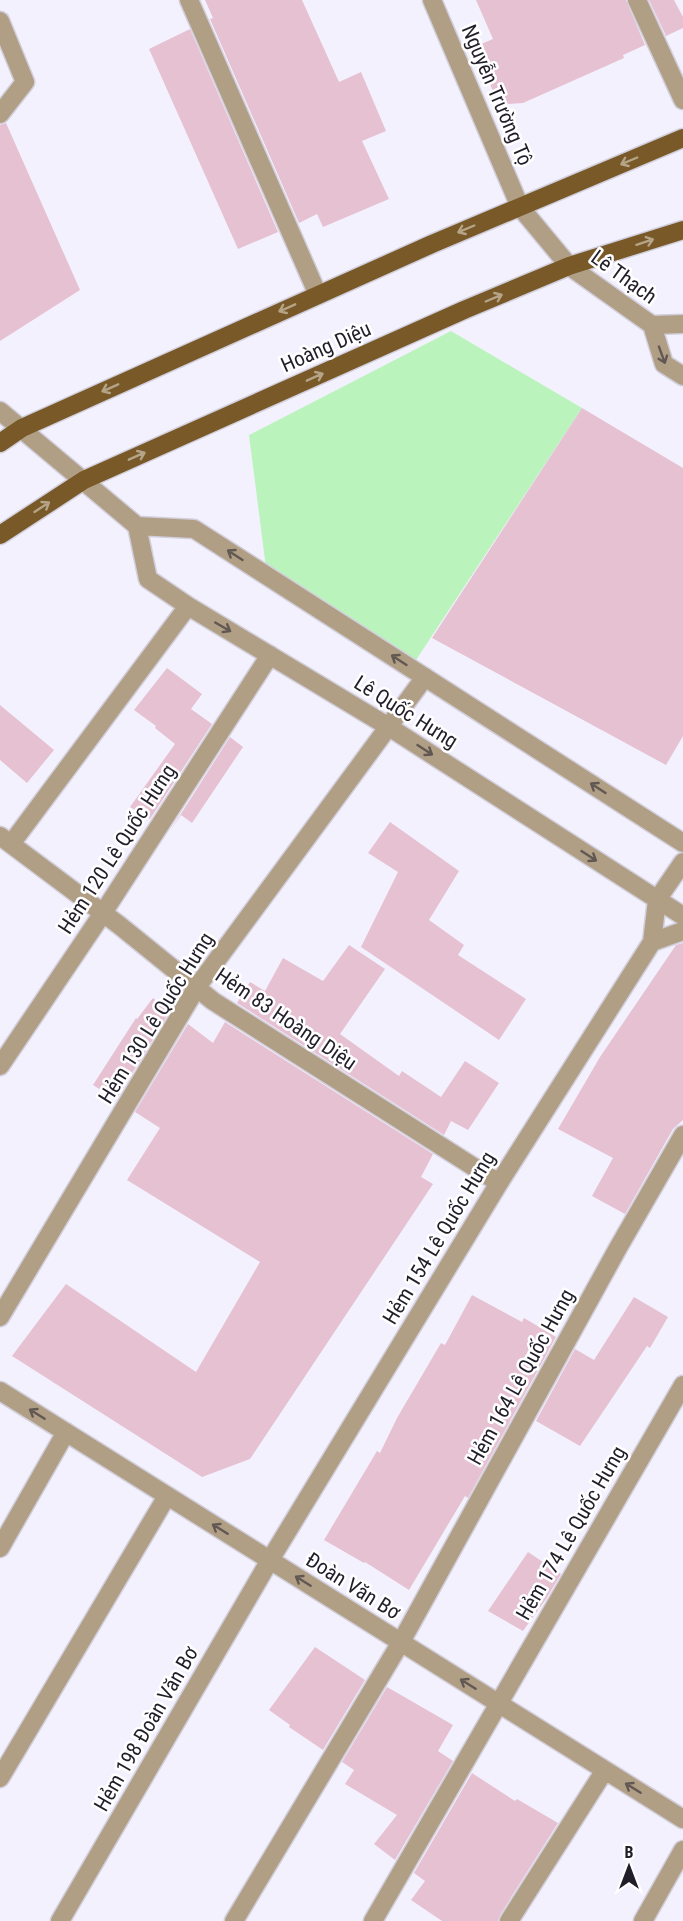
<svg xmlns="http://www.w3.org/2000/svg" width="683" height="1921" font-family="'Roboto Condensed',sans-serif">
<style>
.green{fill:#bbf3bd}
.building{fill:#e5c1d2}
.lines{fill:none;stroke-linecap:round;stroke-linejoin:round}
.minor-casing{stroke:#d2cfdd;stroke-width:21}
.major-casing{stroke:#d2cfdd;stroke-width:21}
.minor{stroke:#b19f85;stroke-width:18}
.major{stroke:#785927;stroke-width:18}
.oneway{stroke:#b5a488}
.oneway2{stroke:#625853}
.labels{text-anchor:middle;stroke-width:5;stroke-linejoin:round;paint-order:stroke}
.street-label{font-size:21px;fill:#211e2a;stroke:#fff}
</style>
<rect width="100%" height="100%" fill="#f4f1ff"/>
<path class="green" d="M451,331L582,408L416,660L266,568L249,435Z"/>
<path class="building" d="M205,0H302L339,82L361,72L386,131L362,141L389,199L323,227L317,214L299,223L210,19L213,18Z
M476,0H626L645,45L623,55L624,58L523,103L506,104L496,98L474,47L493,39Z
M649,0H674L683,17V28L666,36Z
M190,29L278,232L238,249L149,49Z
M6,123L80,290L0,341V125Z
M582,408L683,468V736L666,765L432,638Z
M167,668L202,694L191,709L212,724L150,819L130,807L175,744L155,728L156,726L134,710Z
M0,705L54,750L27,783L0,760Z
M230,737L243,747L192,823L181,815L170,831Z
M390,822L459,871L429,920L464,945L458,955L526,999L499,1040L361,947L398,872L368,853Z
M683,943V1120L673,1129L625,1214L592,1196L613,1158L558,1129L600,1057L676,945Z
M349,945L385,969L340,1034L399,1076L402,1071L441,1097L465,1061L499,1083L468,1130L451,1121L444,1135L237,1003L250,982L265,991L283,958L323,981Z
M153,998L170,1011L116,1100L93,1085L136,1018L137,1019Z
M225,1022L433,1154L421,1177L433,1184L250,1459L202,1477L12,1356L66,1284L196,1372L260,1262L127,1180L160,1128L135,1112L188,1024L213,1043Z
M472,1295L522,1322L524,1318L556,1337L468,1498L465,1496L409,1590L365,1562L364,1563L324,1540L377,1451L380,1453L397,1418L441,1343L445,1345Z
M634,1297L668,1317L650,1348L647,1346L580,1446L536,1421L575,1349L594,1360Z
M528,1552L561,1574L546,1599L523,1631L488,1611Z
M315,1647L365,1680L323,1750L289,1727L290,1725L269,1710Z
M387,1687L453,1725L438,1751L453,1761L395,1860L374,1844L397,1815L345,1784L354,1770L342,1762Z
M472,1773L515,1801L517,1799L558,1823L500,1915L498,1921H442L411,1900L425,1881L414,1873Z"/>
<g class="lines">
<g class="minor-casing">
<path id="minor" d="M189,0L318,295
M432,0L520,207L569,266L652,325L664,364L683,376
M637,0L683,100
M0,21L25,82L0,114
M652,325L683,324
M0,411L137,526L148,579L188,606L389,727L683,916
M137,526L194,529L683,843
M0,836L119,925L213,1001L499,1183
M11,844L188,606
M652,942L683,931
M0,1066L103,913L270,655
M0,1317L197,987L425,677
M0,1391L683,1819
M0,1548L66,1432
M0,1778L167,1496
M60,1921L270,1560L499,1183L652,942L657,900L683,862
M234,1921L401,1642L618,1248L683,1135
M373,1921L683,1385
M509,1921L605,1770
M643,1921L683,1850"/>
</g>
<g class="major-casing">
<path id="major" d="M0,443L22,428L432,244L683,138
M0,535L84,480L464,310L569,266L683,230"/>
</g>
<use href="#minor" class="minor"/>
<use href="#major" class="major"/>
</g>
<defs><path id="oneway-shaft" d="M-6 0H5M1.5-3L5.5 0L1.5 3" fill="none" stroke-width="1.6" stroke-linecap="round" stroke-linejoin="round" transform="scale(1.5)"/></defs>
<g class="oneway">
<use href="#oneway-shaft" transform="translate(629 161) rotate(157)"/>
<use href="#oneway-shaft" transform="translate(466 229) rotate(157)"/>
<use href="#oneway-shaft" transform="translate(645 242) rotate(-18)"/>
<use href="#oneway-shaft" transform="translate(494 298) rotate(-23)"/>
<use href="#oneway-shaft" transform="translate(287 308) rotate(156)"/>
<use href="#oneway-shaft" transform="translate(315 377) rotate(-24)"/>
<use href="#oneway-shaft" transform="translate(110 388) rotate(156)"/>
<use href="#oneway-shaft" transform="translate(137 456) rotate(-24)"/>
<use href="#oneway-shaft" transform="translate(42 507) rotate(-33)"/>
</g>
<g class="oneway2">
<use href="#oneway-shaft" transform="translate(662 355) rotate(70)"/>
<use href="#oneway-shaft" transform="translate(235 555) rotate(-147)"/>
<use href="#oneway-shaft" transform="translate(223 627) rotate(30)"/>
<use href="#oneway-shaft" transform="translate(399 660) rotate(-147)"/>
<use href="#oneway-shaft" transform="translate(425 750) rotate(33)"/>
<use href="#oneway-shaft" transform="translate(598 788) rotate(-147)"/>
<use href="#oneway-shaft" transform="translate(589 856) rotate(33)"/>
<use href="#oneway-shaft" transform="translate(37 1414) rotate(-148)"/>
<use href="#oneway-shaft" transform="translate(220 1529) rotate(-148)"/>
<use href="#oneway-shaft" transform="translate(303 1581) rotate(-148)"/>
<use href="#oneway-shaft" transform="translate(468 1684) rotate(-148)"/>
<use href="#oneway-shaft" transform="translate(633 1788) rotate(-148)"/>
</g>
<g class="labels">
<g class="street-label">
<text transform="translate(497 95) rotate(67)" y="7">Nguyễn Trường Tộ</text>
<text transform="translate(624 277) rotate(36)" y="7">Lê Thạch</text>
<text transform="translate(326 347) rotate(-24)" y="7">Hoàng Diệu</text>
<text transform="translate(406 712) rotate(32)" y="7">Lê Quốc Hưng</text>
<text transform="translate(117 849) rotate(-57)" y="7">Hẻm 120 Lê Quốc Hưng</text>
<text transform="translate(156 1018) rotate(-58)" y="7">Hẻm 130 Lê Quốc Hưng</text>
<text transform="translate(286 1019) rotate(34)" y="7">Hẻm 83 Hoàng Diệu</text>
<text transform="translate(439 1238) rotate(-59)" y="7">Hẻm 154 Lê Quốc Hưng</text>
<text transform="translate(521 1377) rotate(-61)" y="7">Hẻm 164 Lê Quốc Hưng</text>
<text transform="translate(571 1533) rotate(-60)" y="7">Hẻm 174 Lê Quốc Hưng</text>
<text transform="translate(353 1586) rotate(32)" y="7">Đoàn Văn Bơ</text>
<text transform="translate(146 1729) rotate(-60)" y="7">Hẻm 198 Đoàn Văn Bơ</text>
</g>
</g>
<g transform="translate(629 1867)" stroke="#ffffff" stroke-width="4.5" paint-order="stroke">
<path d="M0-4.5L10 22L0 15L-10 22Z" fill="#211e2a"/>
<text y="-9" font-size="16" font-weight="bold" text-anchor="middle" fill="#211e2a">B</text>
</g>
</svg>
